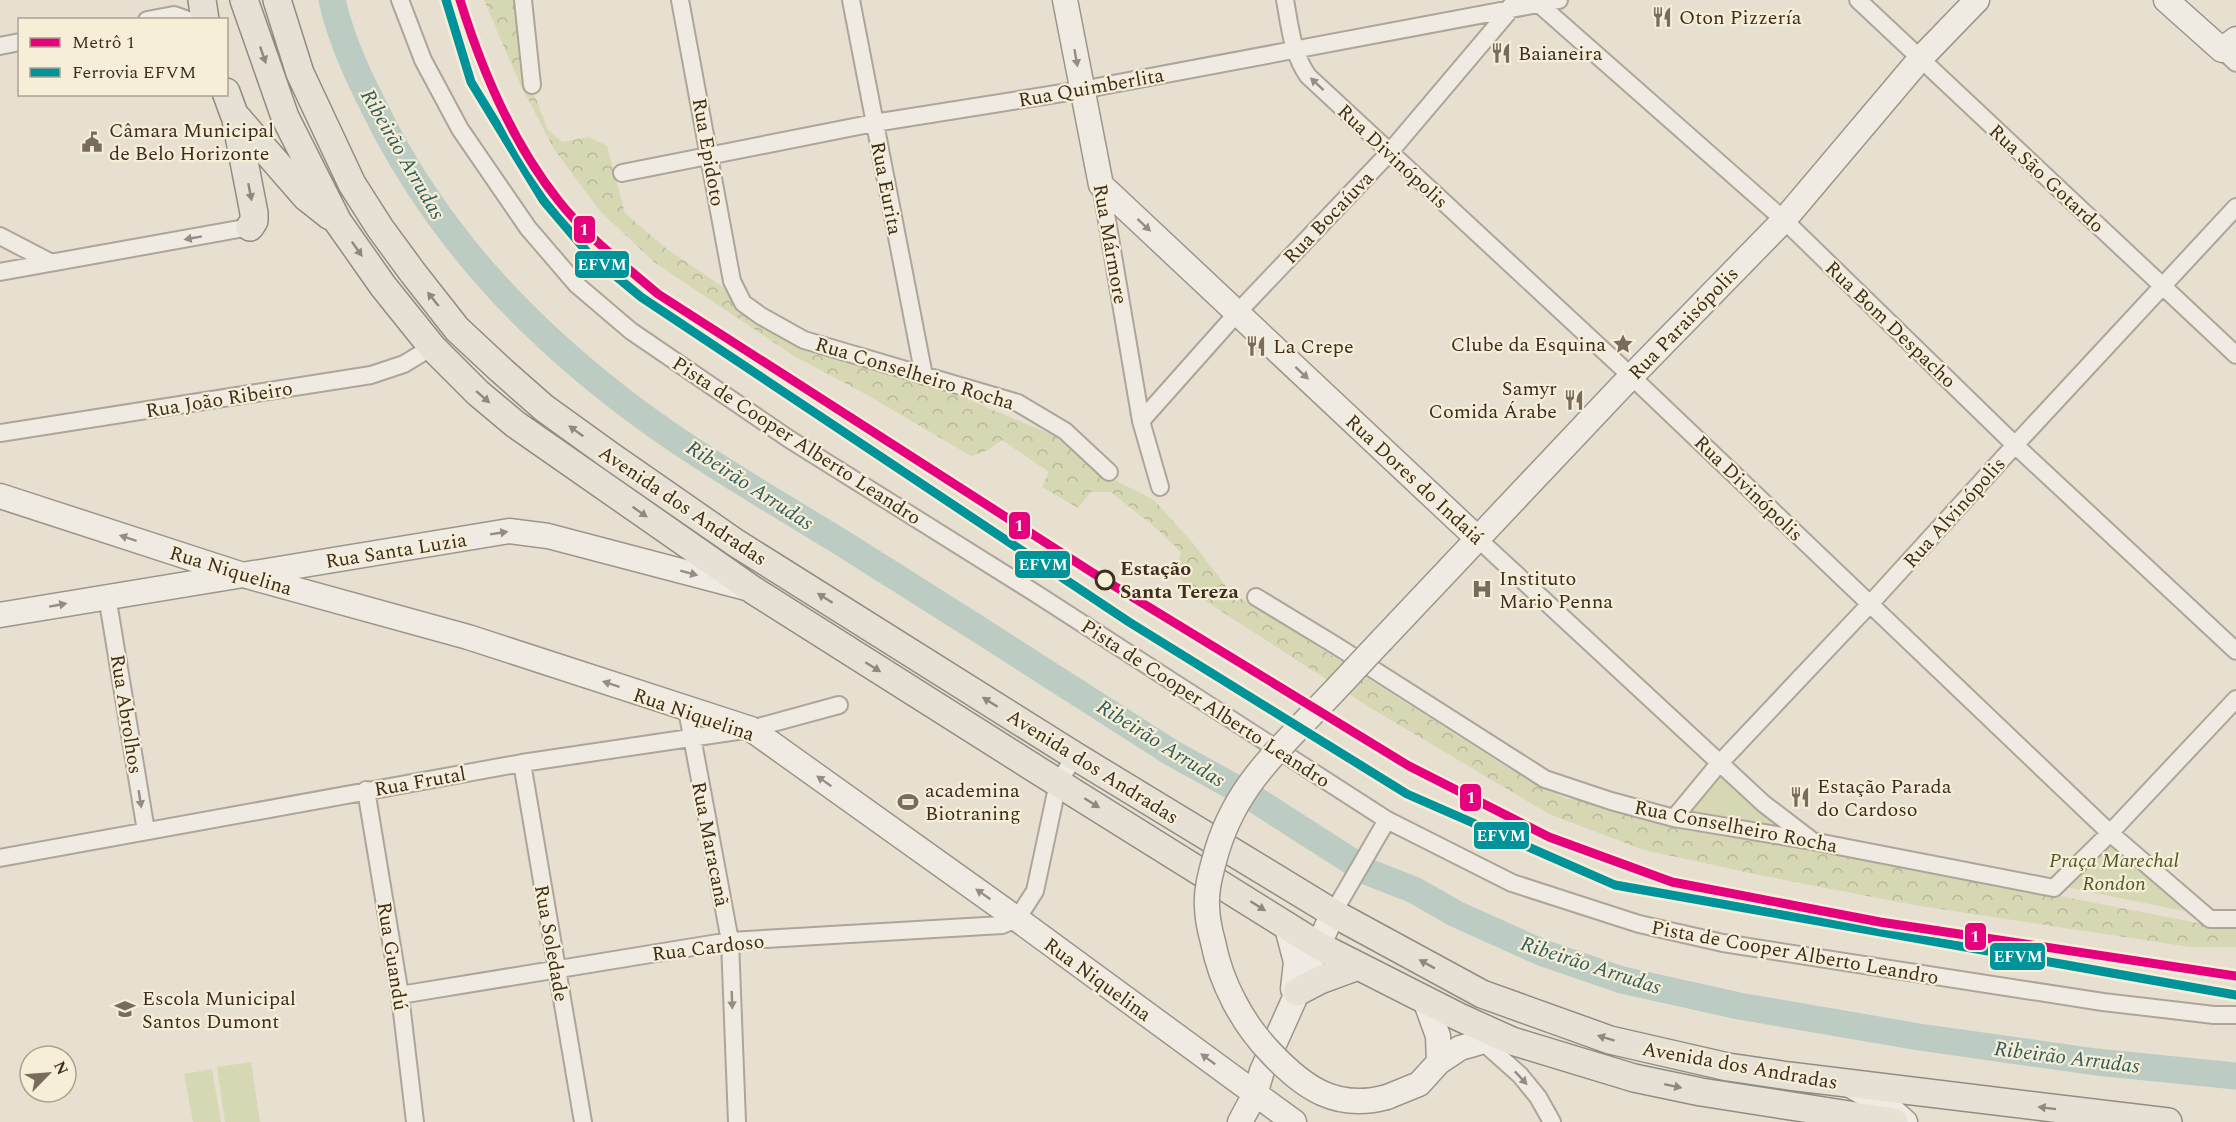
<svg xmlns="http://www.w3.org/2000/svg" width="2236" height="1122" font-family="Spectral,serif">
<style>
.green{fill:#d6d7b3}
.forest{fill:url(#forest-crowns)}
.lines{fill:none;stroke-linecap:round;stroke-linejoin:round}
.river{stroke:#bcccc2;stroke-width:27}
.street-casing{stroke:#ada599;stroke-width:20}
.secondary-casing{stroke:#9c958a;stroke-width:27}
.primary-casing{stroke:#928b80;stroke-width:30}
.street{stroke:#efebe3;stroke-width:16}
.secondary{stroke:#efebe3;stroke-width:24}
.primary{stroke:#e6e1d4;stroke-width:27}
.secondary-bridge-casing{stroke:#9c958a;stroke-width:27;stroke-linecap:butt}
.secondary-bridge{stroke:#efebe3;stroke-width:24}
.rail-1-casing{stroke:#f7eed8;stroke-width:14}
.rail-1{stroke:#00939a;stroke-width:9}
.metro-1-casing{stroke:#f7eed8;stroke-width:14}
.metro-1{stroke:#e5007d;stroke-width:9}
.oneway{fill:#92887a}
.oneway2{fill:#968c82}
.stop-dot{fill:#f7eed8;stroke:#3d2e20;stroke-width:3}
.labels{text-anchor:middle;stroke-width:4.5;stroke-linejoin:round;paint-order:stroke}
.poi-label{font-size:20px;fill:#3d2e20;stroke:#f7eed8;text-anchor:start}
.street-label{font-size:20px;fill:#3d2e20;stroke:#f7eed8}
.stop-label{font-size:20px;font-weight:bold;fill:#3d2e20;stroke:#f7eed8;text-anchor:start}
.park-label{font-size:20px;font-style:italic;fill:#4d5a26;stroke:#f7eed8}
.water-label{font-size:21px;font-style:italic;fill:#2f5d5a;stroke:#f7eed8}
.line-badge{stroke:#f7eed8;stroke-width:2}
.badge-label{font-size:16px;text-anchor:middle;font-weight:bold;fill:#fff}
</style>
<defs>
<pattern id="forest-crowns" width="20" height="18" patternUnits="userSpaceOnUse" patternTransform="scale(1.5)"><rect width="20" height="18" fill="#d6d7b3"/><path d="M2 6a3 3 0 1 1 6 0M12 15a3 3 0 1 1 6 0" fill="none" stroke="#b9b99a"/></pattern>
</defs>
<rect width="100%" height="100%" fill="#e7e0d1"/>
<path class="green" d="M1717,772L1798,836L1683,814Z
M2112,838L2203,915L2061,886Z
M251,1062L260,1122H225L217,1067Z
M212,1069L221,1122H193L184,1074Z"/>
<path class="forest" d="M484,0H514L523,65L548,130L562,142L589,137L607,146L625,213L667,249L723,287L742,310L810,346L960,396L1055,436L1101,473L1154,500L1192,542L1229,590L1508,768L1567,799H1581L1815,848L2218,927H2236V947H2190L1914,905L1759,875L1644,850L1549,814L1374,710L1190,591L1176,573L1181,552L1158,530L1111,492H1091L1078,508L1042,487L1049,472L1002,440L988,450L971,456L869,396L794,356L654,262L599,210L554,149L520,84Z"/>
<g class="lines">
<path class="river" d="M332,0C342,45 364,88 385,129C446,244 530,331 633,409C704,462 783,506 858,553C963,619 1068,686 1172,753L1248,795L1368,872L1414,890L1456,914L1543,953L1622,980L1739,1006L1919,1037L2096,1062L2236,1076"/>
<g class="street-casing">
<path id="street" d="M400,0L423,60L460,129L528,228L577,285L631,331L789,439L1035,593L1387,820L1512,883L1639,924L1723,943L2103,1002L2214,1015H2236
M523,0L532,85
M680,0L732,281L743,303L761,316L804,340L1018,403L1065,431L1109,472
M851,0L924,376
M1285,0C1290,27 1292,53 1308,76L1631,376L2110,833L2210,919H2236
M1858,0L2236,355
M1539,4L1784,220L2015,445L2236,651
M147,20L174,15L188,20
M0,46L20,42
M2222,50L2236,63
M622,173L874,123L1081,90L1559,0
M1101,185L1141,421L1160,487
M0,236L50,262
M0,272L250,227
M1141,421L1238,312L1389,153L1510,10V7
M0,433L371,375L404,364L432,347
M1477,538L1764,804L1810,839
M107,596L146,831
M1256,597L1335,645L1545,779L1611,801L1674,818L1812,841L2054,888L2110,833L2236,699
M687,710L730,941L737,1122
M522,763L583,1122
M366,790L400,995L415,1122
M1674,818L1717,766L1870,604L2015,445L2236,207
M0,858L522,763L751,729L839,705
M1333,913L1387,820
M400,995L730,941L1002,925L1017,919L1035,891L1058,783L1075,756
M1474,1034L1520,1075L1538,1097L1552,1122"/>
</g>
<g class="secondary-casing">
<path id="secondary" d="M1065,0L1101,185L1477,538
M2166,0L2222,50L2236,39
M0,496L243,575L468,637L751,729L1017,919L1294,1122
M0,615L509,531L548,536L746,588
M1382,640L1619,389L1784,220L1920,59L1977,0
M1286,924L1296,962L1293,989
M1425,1000L1438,1036L1439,1062
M1850,1085L1887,1106L1905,1122
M1387,1097L1419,1084L1439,1062L1460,1048L1481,1042
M1240,1122L1255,1094L1262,1071L1333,913"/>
</g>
<g class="primary-casing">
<path id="primary" d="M202,0L205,20
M244,0L285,117L338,222L383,286L432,347L478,393L515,424L753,590L1031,766L1319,946L1459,1017L1512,1041L1634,1078L1701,1092L1894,1122
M277,0L300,73L352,184L380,228L413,273L457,329L501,370L544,408L612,457L736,543L1075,756L1333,913L1482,994L1610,1040L1728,1067L1789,1076L2168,1122
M226,92L234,114L306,197L330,216
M235,115L254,213V221L250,227
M1297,992L1320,980L1358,966"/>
</g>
<use href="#street" class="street"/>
<use href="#secondary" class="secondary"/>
<use href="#primary" class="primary"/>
<g class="secondary-bridge-casing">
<path id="secondary-bridge" d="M1382,640C1359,664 1337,689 1313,713C1267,761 1231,795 1214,861C1210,876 1206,891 1207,906C1207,918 1210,931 1213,942C1221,983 1242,1023 1271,1053C1304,1088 1337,1111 1387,1097"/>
</g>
<use href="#secondary-bridge" class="secondary-bridge"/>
<g class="rail-1-casing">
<path id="rail-1" d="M446,0L471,82L543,200L588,253L641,297L1129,622L1407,794L1615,885L2236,995"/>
</g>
<use href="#rail-1" class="rail-1"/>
<g class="metro-1-casing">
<path id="metro-1" d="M460,0C482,71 512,142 558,200C585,235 624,265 658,294L1093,573L1409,766L1549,837L1672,882L1880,922L2236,976"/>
</g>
<use href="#metro-1" class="metro-1"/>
</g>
<defs><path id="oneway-solid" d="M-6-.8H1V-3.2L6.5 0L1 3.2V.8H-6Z" transform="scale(1.5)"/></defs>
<g class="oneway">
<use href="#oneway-solid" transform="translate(263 55) rotate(71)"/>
<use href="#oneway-solid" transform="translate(250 192) rotate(79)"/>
<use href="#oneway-solid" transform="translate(357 249) rotate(55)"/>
<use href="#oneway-solid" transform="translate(433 299) rotate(-129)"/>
<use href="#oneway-solid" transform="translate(483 397) rotate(41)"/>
<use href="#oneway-solid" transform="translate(576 431) rotate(-144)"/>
<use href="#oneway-solid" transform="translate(640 512) rotate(35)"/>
<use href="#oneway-solid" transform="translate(825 598) rotate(-148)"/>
<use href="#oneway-solid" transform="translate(873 667) rotate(32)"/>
<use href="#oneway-solid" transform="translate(990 702) rotate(-148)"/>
<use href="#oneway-solid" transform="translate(1092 803) rotate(32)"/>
<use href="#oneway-solid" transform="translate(1258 906) rotate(32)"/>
<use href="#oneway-solid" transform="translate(1427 964) rotate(-151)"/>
<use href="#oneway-solid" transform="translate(1606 1038) rotate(-163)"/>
<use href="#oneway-solid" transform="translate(1673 1086) rotate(12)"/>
<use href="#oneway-solid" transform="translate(2047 1108) rotate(-173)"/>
</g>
<g class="oneway2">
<use href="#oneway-solid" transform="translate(1076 58) rotate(80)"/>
<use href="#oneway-solid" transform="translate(1317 84) rotate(-137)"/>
<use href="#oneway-solid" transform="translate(1144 225) rotate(43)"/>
<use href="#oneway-solid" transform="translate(193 238) rotate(170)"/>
<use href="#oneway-solid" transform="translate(1302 373) rotate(43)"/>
<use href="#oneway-solid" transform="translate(499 533) rotate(-9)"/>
<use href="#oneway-solid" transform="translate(128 538) rotate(-162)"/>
<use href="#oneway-solid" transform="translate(689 573) rotate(15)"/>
<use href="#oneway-solid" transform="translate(58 605) rotate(-10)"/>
<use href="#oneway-solid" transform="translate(611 684) rotate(-162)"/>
<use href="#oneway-solid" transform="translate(824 781) rotate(-145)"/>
<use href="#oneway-solid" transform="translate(140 799) rotate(81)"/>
<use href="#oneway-solid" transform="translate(983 894) rotate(-145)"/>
<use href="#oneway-solid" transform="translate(732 1000) rotate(88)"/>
<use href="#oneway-solid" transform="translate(1208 1059) rotate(-144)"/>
<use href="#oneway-solid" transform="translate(1521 1078) rotate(47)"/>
</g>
<defs>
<g id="restaurant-bare" transform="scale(1.62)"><path d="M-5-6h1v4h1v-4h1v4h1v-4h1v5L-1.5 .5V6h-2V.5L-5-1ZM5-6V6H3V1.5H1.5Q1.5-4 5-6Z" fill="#786c5e" stroke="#f7eed8" stroke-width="2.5" paint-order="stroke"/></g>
<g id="civic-bare" transform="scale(1.62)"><path d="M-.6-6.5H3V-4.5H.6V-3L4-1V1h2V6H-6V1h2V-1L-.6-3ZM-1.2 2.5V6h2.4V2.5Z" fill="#786c5e" stroke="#f7eed8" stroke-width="2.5" paint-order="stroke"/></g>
<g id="sight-bare" transform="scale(1.62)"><path d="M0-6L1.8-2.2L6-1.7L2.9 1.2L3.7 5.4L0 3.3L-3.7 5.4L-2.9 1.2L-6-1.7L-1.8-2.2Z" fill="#786c5e" stroke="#f7eed8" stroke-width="2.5" paint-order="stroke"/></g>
<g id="hospital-bare" transform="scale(1.62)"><path d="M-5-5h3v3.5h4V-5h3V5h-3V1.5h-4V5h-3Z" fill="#786c5e" stroke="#f7eed8" stroke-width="2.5" paint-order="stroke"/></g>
<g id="stadium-bare" transform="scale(1.62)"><path d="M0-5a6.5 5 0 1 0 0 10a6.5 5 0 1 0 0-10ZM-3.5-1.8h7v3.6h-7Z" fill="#786c5e" stroke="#f7eed8" stroke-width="2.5" paint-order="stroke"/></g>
<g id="school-bare" transform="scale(1.62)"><path d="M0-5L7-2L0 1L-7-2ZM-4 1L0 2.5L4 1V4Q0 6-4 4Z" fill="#786c5e" stroke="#f7eed8" stroke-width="2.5" paint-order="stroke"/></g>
</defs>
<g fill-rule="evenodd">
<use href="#restaurant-bare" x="1662" y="17"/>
<use href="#restaurant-bare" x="1501" y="53"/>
<use href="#civic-bare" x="92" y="142"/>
<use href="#sight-bare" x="1623" y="344"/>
<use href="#restaurant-bare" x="1256" y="346"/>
<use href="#restaurant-bare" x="1574" y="400"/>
<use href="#hospital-bare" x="1482" y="589"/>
<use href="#restaurant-bare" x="1800" y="797"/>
<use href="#stadium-bare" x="908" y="802"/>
<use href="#school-bare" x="125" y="1009"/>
</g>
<circle class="stop-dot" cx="1105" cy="580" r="9"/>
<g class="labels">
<g class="poi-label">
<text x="1679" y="24">Oton Pizzería</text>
<text x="1518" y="60">Baianeira</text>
<text x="109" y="137">Câmara Municipal<tspan x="109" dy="23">de Belo Horizonte</tspan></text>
<text x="1606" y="351" text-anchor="end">Clube da Esquina</text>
<text x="1273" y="353">La Crepe</text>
<text x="1557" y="395" text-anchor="end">Samyr<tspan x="1557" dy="23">Comida Árabe</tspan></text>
<text x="1499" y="585">Instituto<tspan x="1499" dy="23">Mario Penna</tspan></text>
<text x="1817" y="793">Estação Parada<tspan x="1817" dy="23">do Cardoso</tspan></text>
<text x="925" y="797">academina<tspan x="925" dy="23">Biotraning</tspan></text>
<text x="142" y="1005">Escola Municipal<tspan x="142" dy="23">Santos Dumont</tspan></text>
</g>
<g class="street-label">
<text transform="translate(1091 87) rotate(-10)" y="7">Rua Quimberlita</text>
<text transform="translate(709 152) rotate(80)" y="7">Rua Epidoto</text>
<text transform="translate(1393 156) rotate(43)" y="7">Rua Divinópolis</text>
<text transform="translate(2047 178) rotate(43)" y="7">Rua São Gotardo</text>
<text transform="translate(887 188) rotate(79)" y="7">Rua Eurita</text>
<text transform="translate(1328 217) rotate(-46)" y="7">Rua Bocaíuva</text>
<text transform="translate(1111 244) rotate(80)" y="7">Rua Mármore</text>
<text transform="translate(1683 323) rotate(-46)" y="7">Rua Paraisópolis</text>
<text transform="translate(1891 324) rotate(44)" y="7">Rua Bom Despacho</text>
<text transform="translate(915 373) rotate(17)" y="7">Rua Conselheiro Rocha</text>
<text transform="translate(219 399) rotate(-9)" y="7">Rua João Ribeiro</text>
<text transform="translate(797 440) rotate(33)" y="7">Pista de Cooper Alberto Leandro</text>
<text transform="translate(1415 479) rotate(43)" y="7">Rua Dores do Indaiá</text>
<text transform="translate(1749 488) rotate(44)" y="7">Rua Divinópolis</text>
<text transform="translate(683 505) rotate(34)" y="7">Avenida dos Andradas</text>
<text transform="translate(1954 512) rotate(-48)" y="7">Rua Alvinópolis</text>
<text transform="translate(396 550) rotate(-9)" y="7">Rua Santa Luzia</text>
<text transform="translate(231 570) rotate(17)" y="7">Rua Niquelina</text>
<text transform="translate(1206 703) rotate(33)" y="7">Pista de Cooper Alberto Leandro</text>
<text transform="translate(127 714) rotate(81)" y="7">Rua Abrolhos</text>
<text transform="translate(694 714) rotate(19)" y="7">Rua Niquelina</text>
<text transform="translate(1093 766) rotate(32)" y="7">Avenida dos Andradas</text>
<text transform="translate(420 781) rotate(-10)" y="7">Rua Frutal</text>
<text transform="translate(1736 826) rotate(11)" y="7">Rua Conselheiro Rocha</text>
<text transform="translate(711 844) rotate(79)" y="7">Rua Maracanã</text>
<text transform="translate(552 943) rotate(80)" y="7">Rua Soledade</text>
<text transform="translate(708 947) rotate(-7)" y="7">Rua Cardoso</text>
<text transform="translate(1795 952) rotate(10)" y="7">Pista de Cooper Alberto Leandro</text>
<text transform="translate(393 956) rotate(81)" y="7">Rua Guandú</text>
<text transform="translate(1098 979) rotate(36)" y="7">Rua Niquelina</text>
<text transform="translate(1740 1065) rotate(10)" y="7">Avenida dos Andradas</text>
</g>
<g class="stop-label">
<text x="1120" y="575">Estação<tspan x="1120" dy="23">Santa Tereza</tspan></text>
</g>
<g class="park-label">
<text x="2114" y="867">Praça Marechal<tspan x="2114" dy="23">Rondon</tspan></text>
</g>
<g class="water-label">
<text transform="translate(403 154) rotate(60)" y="7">Ribeirão Arrudas</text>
<text transform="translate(750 485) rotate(33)" y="7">Ribeirão Arrudas</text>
<text transform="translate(1161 743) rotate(32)" y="7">Ribeirão Arrudas</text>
<text transform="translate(1591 965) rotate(18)" y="7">Ribeirão Arrudas</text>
<text transform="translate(2067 1057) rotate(7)" y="7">Ribeirão Arrudas</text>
</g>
</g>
<g class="line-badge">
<rect x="573" y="215" width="23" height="29" rx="6" fill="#e5007d"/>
<rect x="574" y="250" width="56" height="29" rx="6" fill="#00939a"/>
<rect x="1008" y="511" width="23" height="29" rx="6" fill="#e5007d"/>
<rect x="1014" y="550" width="57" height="29" rx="6" fill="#00939a"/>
<rect x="1459" y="783" width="23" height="29" rx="6" fill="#e5007d"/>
<rect x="1473" y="821" width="57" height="29" rx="6" fill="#00939a"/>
<rect x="1964" y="922" width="23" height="29" rx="6" fill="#e5007d"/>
<rect x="1989" y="942" width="57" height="29" rx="6" fill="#00939a"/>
</g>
<g class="badge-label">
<text x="584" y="235">1</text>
<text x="602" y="270">EFVM</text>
<text x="1019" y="531">1</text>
<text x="1043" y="570">EFVM</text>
<text x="1471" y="803">1</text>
<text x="1501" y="841">EFVM</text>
<text x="1975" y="942">1</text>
<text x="2018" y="962">EFVM</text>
</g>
<rect x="18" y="18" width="210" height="78" fill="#f7eed8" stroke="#ada18e" stroke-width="1.5"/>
<rect x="30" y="38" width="30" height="9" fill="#e5007d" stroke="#ada18e" stroke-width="1.5"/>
<text x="72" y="48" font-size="18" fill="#3d2e20">Metrô 1</text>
<rect x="30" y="68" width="30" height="9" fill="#00939a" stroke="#ada18e" stroke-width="1.5"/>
<text x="72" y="78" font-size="18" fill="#3d2e20">Ferrovia EFVM</text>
<g transform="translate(48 1074) rotate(65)"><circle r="28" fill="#f7eed8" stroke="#ada18e" stroke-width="1.5"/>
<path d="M0-4.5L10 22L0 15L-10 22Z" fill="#786c5e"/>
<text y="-9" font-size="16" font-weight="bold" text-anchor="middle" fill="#3d2e20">N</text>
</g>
</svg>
